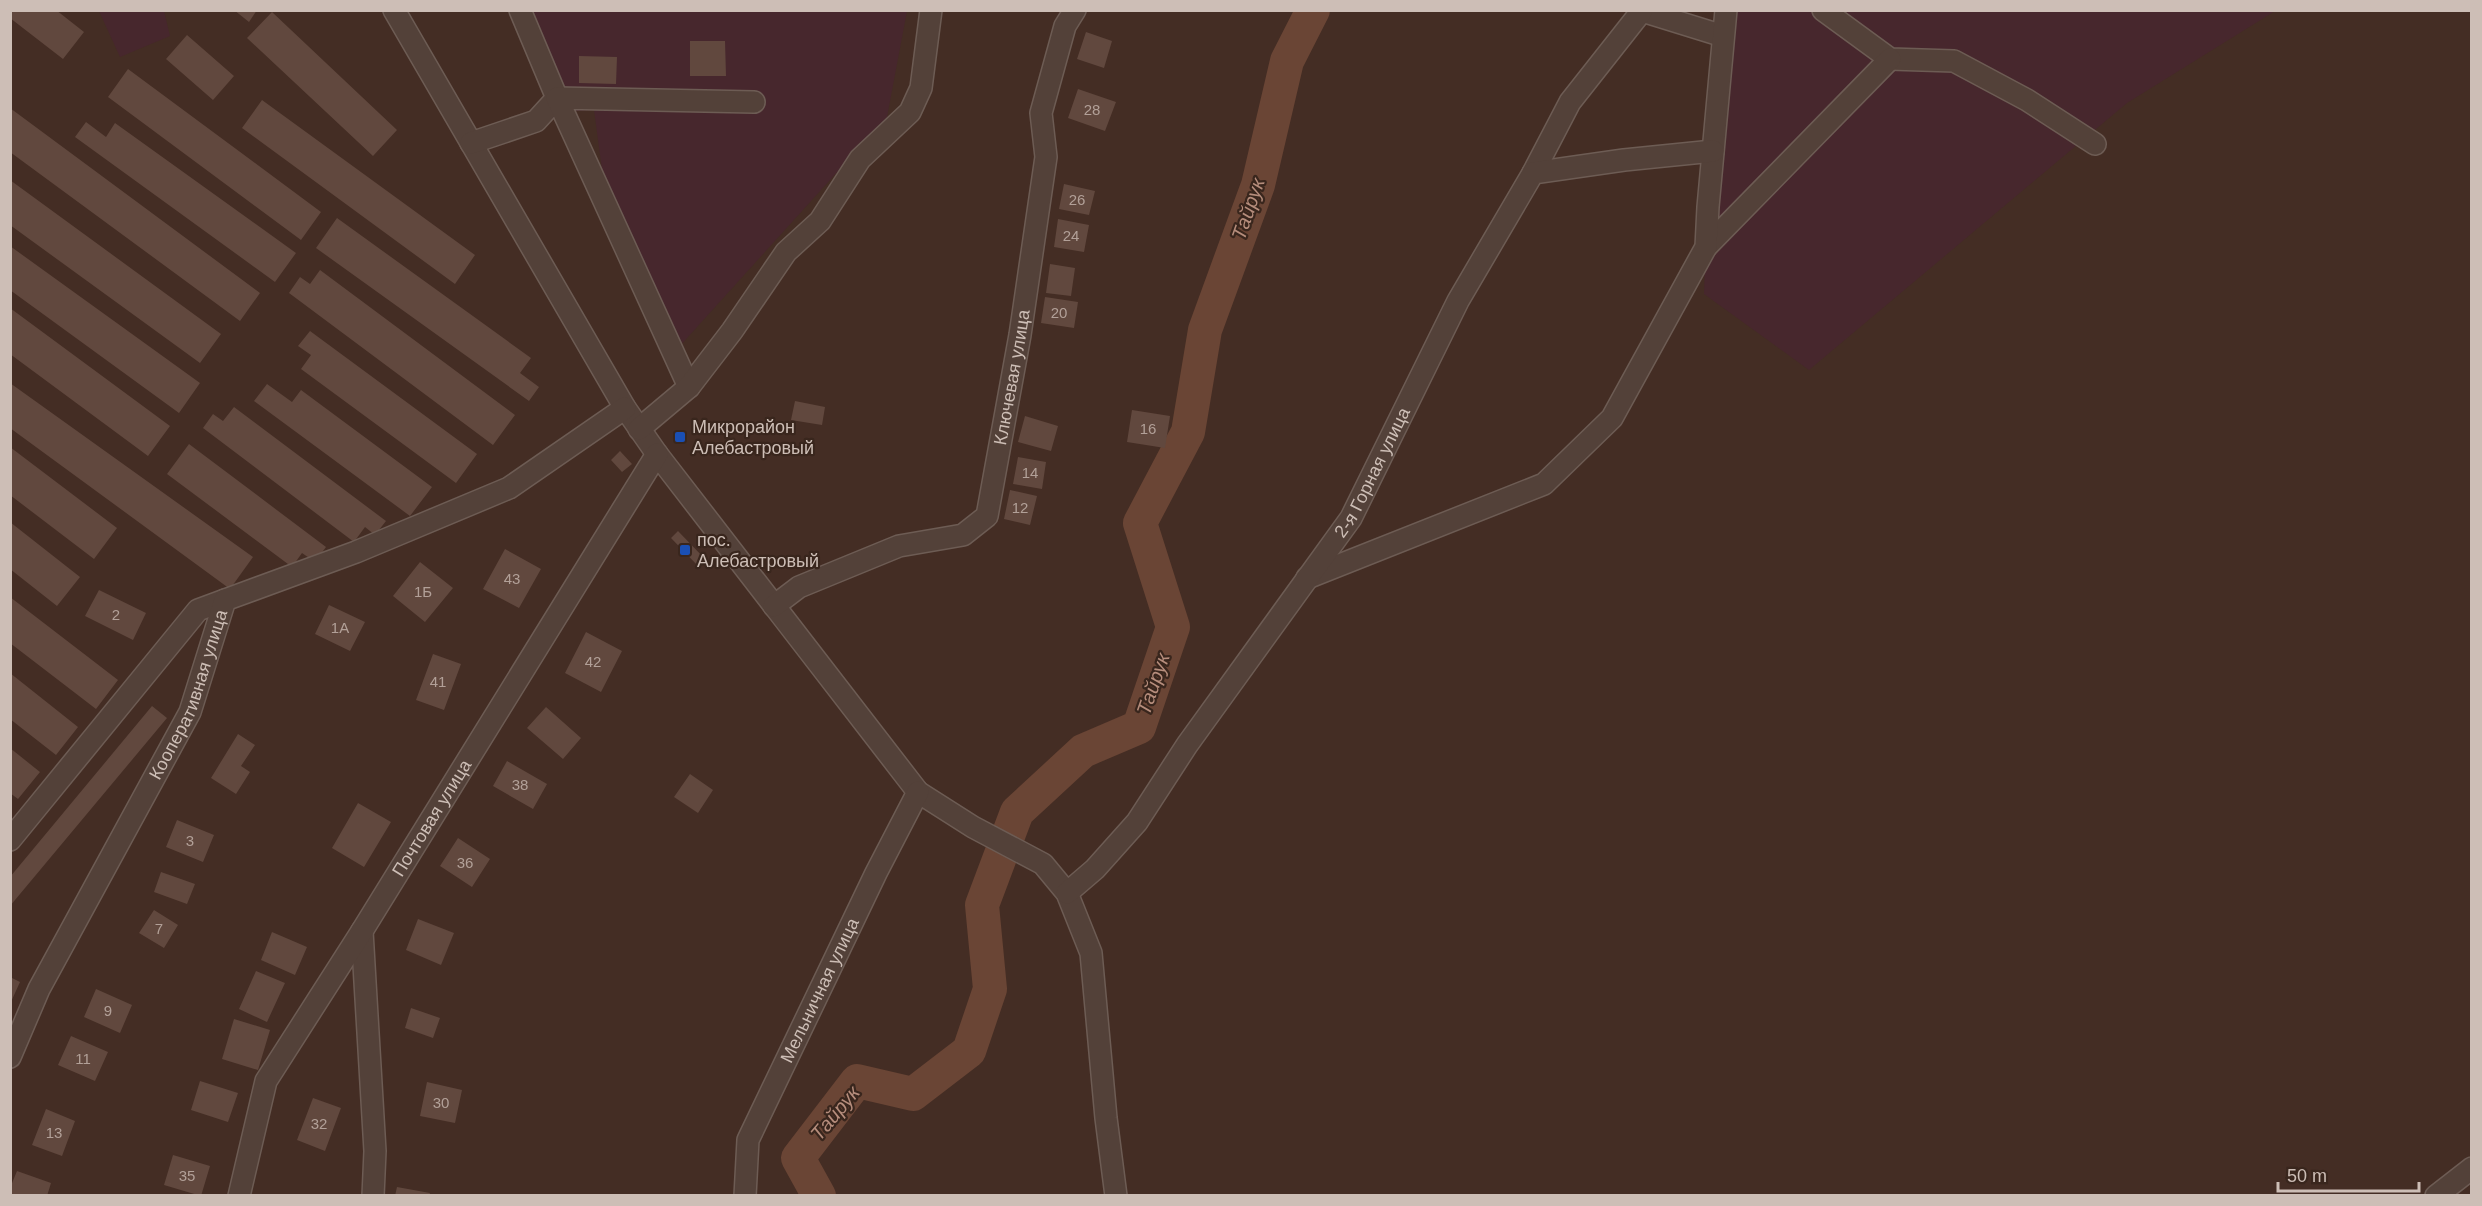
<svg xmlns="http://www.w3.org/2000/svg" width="2482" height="1206" font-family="Arial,sans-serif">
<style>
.green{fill:#47272d}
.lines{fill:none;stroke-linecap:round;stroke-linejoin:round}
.river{stroke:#6a4535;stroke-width:34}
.building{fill:#61483e}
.minor-casing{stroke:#6d5c54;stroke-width:24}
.minor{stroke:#534139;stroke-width:21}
.transit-dot{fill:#1a4fb4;stroke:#39261d;stroke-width:2}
.labels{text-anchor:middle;stroke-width:4.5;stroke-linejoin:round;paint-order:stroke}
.number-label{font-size:15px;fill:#b2a098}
.street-label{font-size:18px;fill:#cdbeb6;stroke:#39261d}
.poi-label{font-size:18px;fill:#cdbeb6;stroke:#39261d;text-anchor:start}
.water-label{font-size:20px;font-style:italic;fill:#b68d7c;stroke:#39261d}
</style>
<rect width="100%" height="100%" fill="#442d24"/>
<path class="green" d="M99,11H164L170,36L120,57Z
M524,11H907L887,117L669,358L611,237L594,110L562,112Z
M1725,11H2275L2127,103L1809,370L1704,294L1708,188Z"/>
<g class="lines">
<path class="river" d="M819,1196L798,1158L857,1081L913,1094L969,1051L990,989L982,905L1017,812L1083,751L1139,727L1173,627L1140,523L1188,432L1205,330L1258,185L1287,61L1313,10"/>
</g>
<path class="building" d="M10,10H56L84,32L63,59L10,18Z
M234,10H257L249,22Z
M272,12L397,130L373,156L247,38Z
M1086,32L1112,41L1104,68L1077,59Z
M187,35L234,76L213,100L166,59Z
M690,41H725L726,76H690Z
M579,56L617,57L616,84L579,83Z
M128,69L321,212L301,240L108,97Z
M1078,89L1116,102L1105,131L1068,118Z
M262,100L475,255L455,284L242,128Z
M10,108L260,293L240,321L10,152Z
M86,122L106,137L115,123L296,253L275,282L75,137Z
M10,180L221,334L200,363L10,225Z
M1064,184L1095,191L1089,215L1059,209Z
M337,218L531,358L520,373L539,387L529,401L316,248Z
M1058,219L1089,225L1084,252L1054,247Z
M10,246L200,383L179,413L10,290Z
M1050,264L1075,268L1071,296L1046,293Z
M320,270L515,415L493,445L289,293L300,277L310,284Z
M1045,297L1078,302L1074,328L1041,323Z
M10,308L170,426L148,456L10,354Z
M310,331L477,454L456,483L301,369L311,355L298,346Z
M10,383L253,557L230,589L10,428Z
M267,384L292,402L301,390L432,487L410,516L254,401Z
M795,401L825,407L822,425L791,420Z
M234,407L386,521L375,535L365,527L354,542L203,428L213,414L223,421Z
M1132,410L1170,416L1165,448L1127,442Z
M1025,416L1058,426L1051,451L1018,442Z
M189,444L326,547L315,562L302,553L292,567L167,474Z
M10,447L117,528L94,559L10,495Z
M620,451L632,464L622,472L611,460Z
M1018,457L1046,462L1042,489L1013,484Z
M1010,490L1037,496L1030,525L1004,519Z
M10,522L80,577L57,606L10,569Z
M678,531L706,560L699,567L671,538Z
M505,549L541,569L519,608L483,589Z
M420,562L453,588L425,622L393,596Z
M99,590L146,613L133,640L85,616Z
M10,597L118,680L96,709L10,643Z
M329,605L365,622L350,651L315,634Z
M586,632L622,651L601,692L565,673Z
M433,654L461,664L444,710L416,700Z
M10,673L78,727L56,755L10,719Z
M152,706L167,718L10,906V877Z
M546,707L581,738L563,759L527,728Z
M238,734L255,745L241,766L250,772L236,794L211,778Z
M10,748L40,772L18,799L10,793Z
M507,761L547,784L533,809L493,786Z
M690,774L713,790L698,813L674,797Z
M358,803L391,822L364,867L332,848Z
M177,820L214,835L203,862L166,847Z
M458,838L490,859L472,887L440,866Z
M161,872L195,884L187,904L154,892Z
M154,910L178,925L164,948L139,933Z
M418,919L454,933L441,965L406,950Z
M272,932L307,947L295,975L261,960Z
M256,971L285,983L267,1022L239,1009Z
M10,977L20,982L10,1004Z
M96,989L132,1005L120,1033L84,1017Z
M411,1008L440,1018L433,1038L405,1028Z
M234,1019L270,1030L258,1070L222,1059Z
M71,1036L108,1052L95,1081L58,1065Z
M200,1081L238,1093L228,1122L191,1110Z
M427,1082L462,1090L455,1123L420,1116Z
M313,1098L341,1108L325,1151L297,1140Z
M46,1109L75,1121L62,1156L32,1145Z
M173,1155L210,1166L201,1196L164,1185Z
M17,1171L51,1183L47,1196H10V1188Z
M397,1187L430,1193L429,1196H395Z"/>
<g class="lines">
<g class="minor-casing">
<g id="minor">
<path d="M394,10L625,408L657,454L918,792L973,827L1043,864L1067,893L1091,953L1106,1118L1116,1196"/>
<path d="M1639,10L1723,36"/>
<path d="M1823,10L1890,59L1954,61L2027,100L2095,144"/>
<path d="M471,143L536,121L557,98L520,10"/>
<path d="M1533,173L1570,102L1641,12"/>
<path d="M1706,247L1890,59"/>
<path d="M689,387L557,98L754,102"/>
<path d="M639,429L689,387L732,331L786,252L820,221L860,159L910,112L921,88L931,10"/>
<path d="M1307,578L1544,484L1612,418L1706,247L1708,207L1726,10"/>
<path id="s1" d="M774,606L799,587L899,546L963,535L987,516L1020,335L1046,157L1041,113L1065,26L1075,10"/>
<path d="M10,840L198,610L225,600"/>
<path id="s2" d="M1067,893L1095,869L1137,822L1187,745L1351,518L1458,301L1533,173L1624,160L1713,151"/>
<path d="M362,931L375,1151L373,1196"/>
<path id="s3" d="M10,1057L39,989L190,712L225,600L356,552L509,488L625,408"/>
<path id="s4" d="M239,1196L266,1081L362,931L657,454"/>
<path id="s5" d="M745,1196L748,1140L876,873L918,792"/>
<path d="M2436,1196L2472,1168"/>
</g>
</g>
<use href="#minor" class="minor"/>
</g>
<g class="transit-dot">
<rect x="674" y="431" width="12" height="12" rx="3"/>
<rect x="679" y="544" width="12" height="12" rx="3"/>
</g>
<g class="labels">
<g class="number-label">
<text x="1092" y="115">28</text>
<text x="1077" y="205">26</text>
<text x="1071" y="241">24</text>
<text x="1059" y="318">20</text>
<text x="1148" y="434">16</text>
<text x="1030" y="478">14</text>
<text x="1020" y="513">12</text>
<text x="512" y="584">43</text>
<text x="423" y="597">1Б</text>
<text x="116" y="620">2</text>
<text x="340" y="633">1А</text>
<text x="593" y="667">42</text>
<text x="438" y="687">41</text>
<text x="520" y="790">38</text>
<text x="190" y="846">3</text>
<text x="465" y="868">36</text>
<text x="159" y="934">7</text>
<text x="108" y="1016">9</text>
<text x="83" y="1064">11</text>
<text x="441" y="1108">30</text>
<text x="319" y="1129">32</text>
<text x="54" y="1138">13</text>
<text x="187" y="1181">35</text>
</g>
<g class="street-label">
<text dy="6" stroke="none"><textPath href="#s1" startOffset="376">Ключевая улица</textPath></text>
<text dy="6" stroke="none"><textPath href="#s2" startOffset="522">2-я Горная улица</textPath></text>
<text dy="6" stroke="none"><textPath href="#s3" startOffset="405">Кооперативная улица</textPath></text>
<text dy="6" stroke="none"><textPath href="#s4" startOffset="429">Почтовая улица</textPath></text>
<text dy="6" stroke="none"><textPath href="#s5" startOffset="222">Мельничная улица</textPath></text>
</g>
<g class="poi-label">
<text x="692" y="433">Микрорайон<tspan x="692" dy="21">Алебастровый</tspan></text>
<text x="697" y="546">пос.<tspan x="697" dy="21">Алебастровый</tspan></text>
</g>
<g class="water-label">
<text transform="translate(1248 209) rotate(-71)" y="7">Тайрук</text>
<text transform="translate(1153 684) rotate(-71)" y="7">Тайрук</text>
<text transform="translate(835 1113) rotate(-50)" y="7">Тайрук</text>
</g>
</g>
<rect width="2482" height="1206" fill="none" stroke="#cdbeb6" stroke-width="24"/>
<path d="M2278 1182v9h141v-9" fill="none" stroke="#cdbeb6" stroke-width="3"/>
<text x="2287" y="1182" font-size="18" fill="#cdbeb6" stroke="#39261d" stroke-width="4.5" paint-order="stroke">50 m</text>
</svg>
